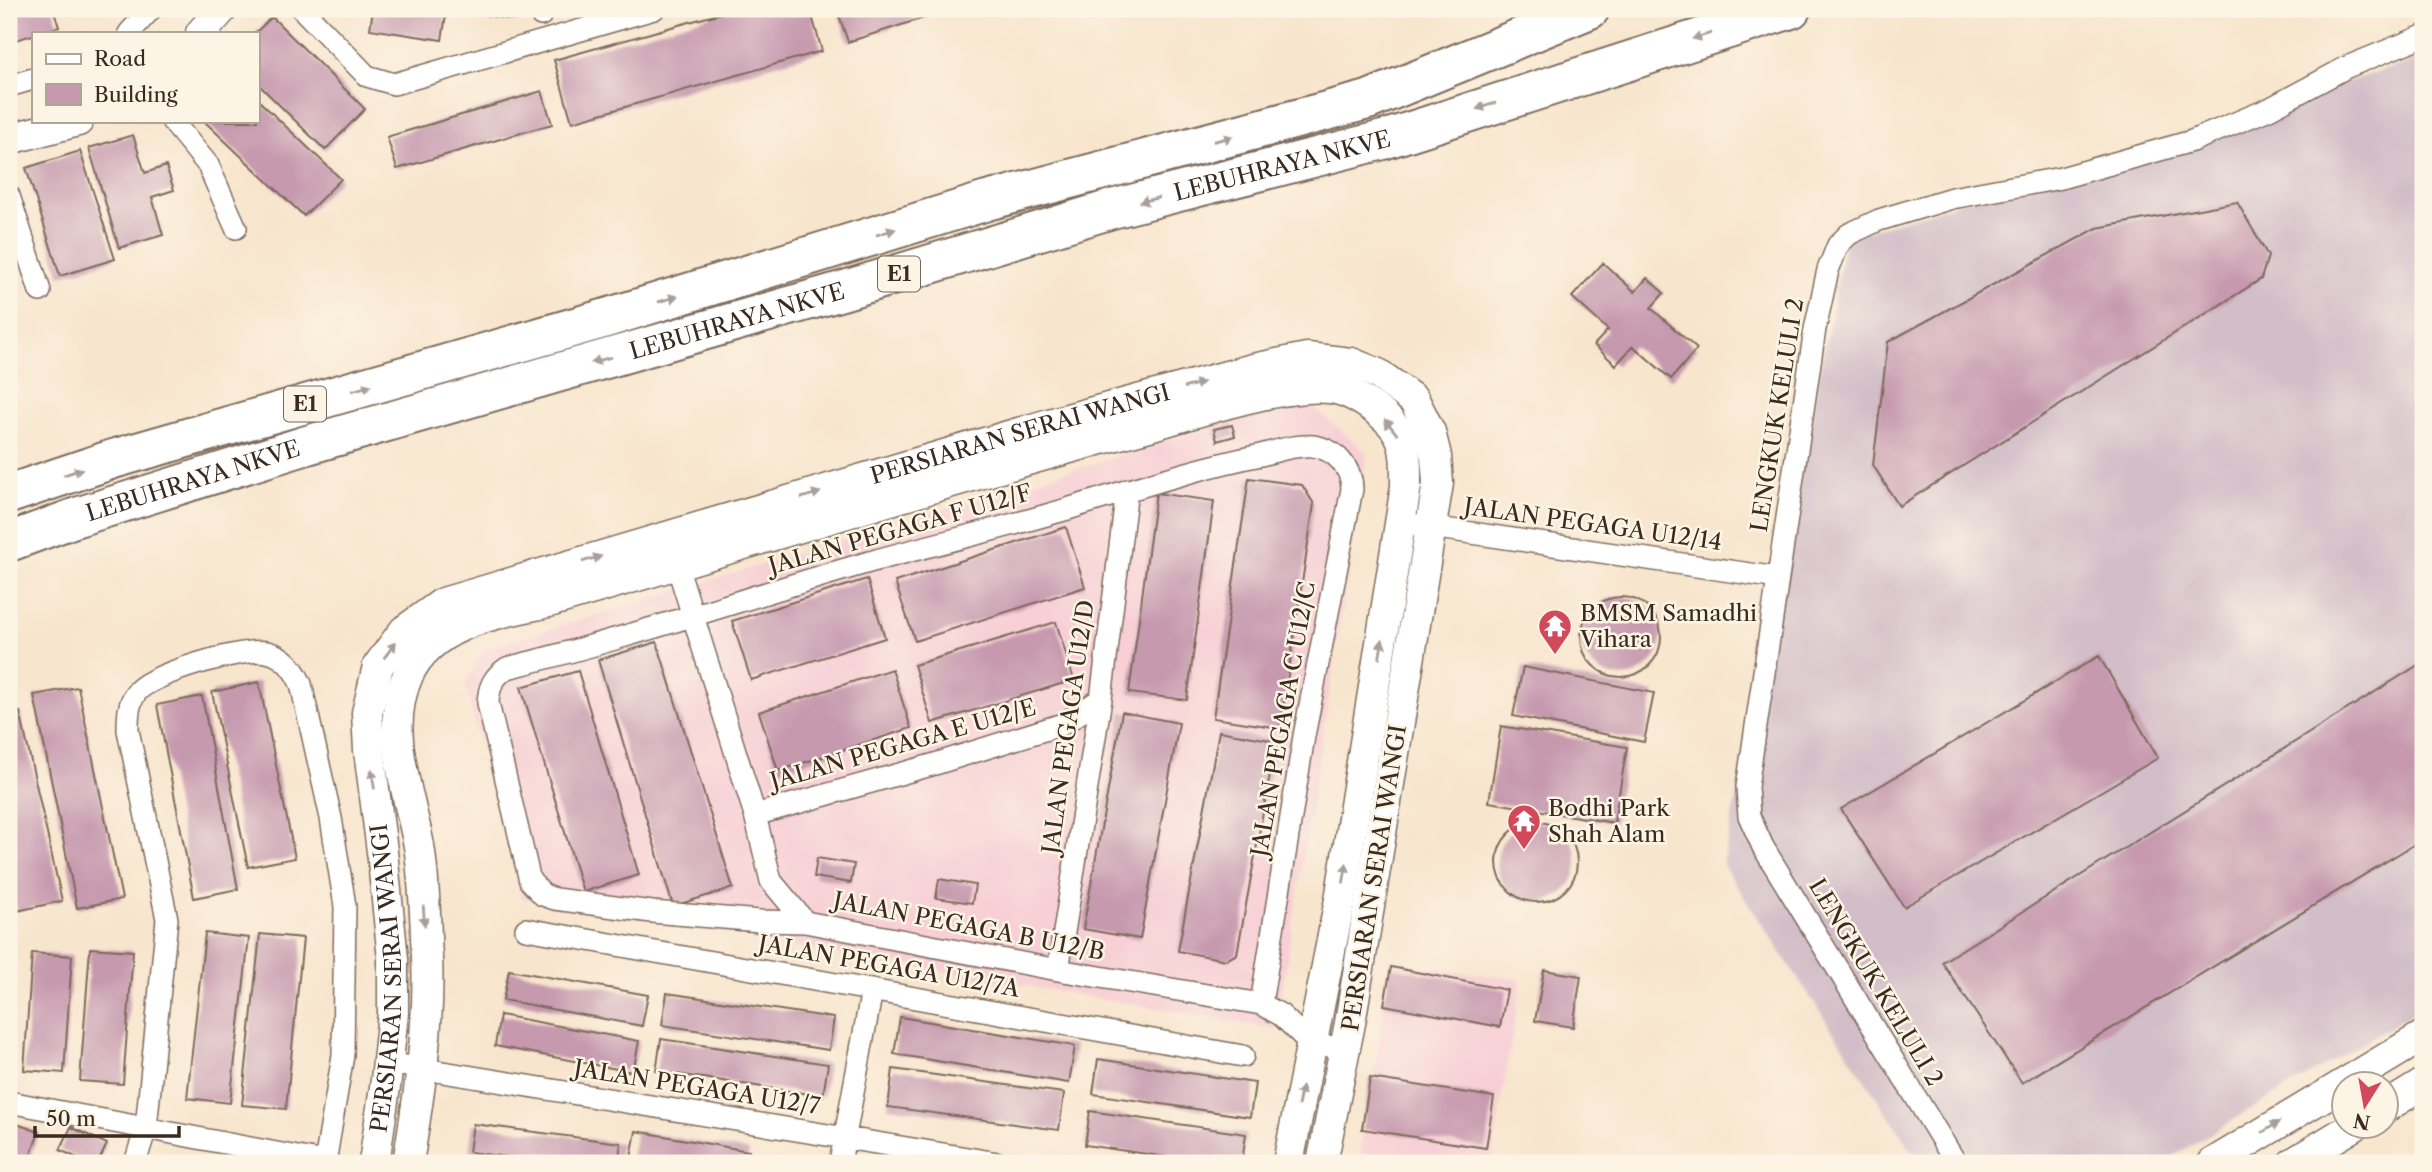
<svg xmlns="http://www.w3.org/2000/svg" width="2432" height="1172" font-family="'Libre Caslon Text',serif">
<style>
.built{fill:#f7cfd5}
.industrial{fill:#d2bdc8}
.building{fill:#c699af}
.lines{fill:none;stroke-linecap:round;stroke-linejoin:round}
.street-casing{stroke:#7d6b5c;stroke-width:24}
.secondary-casing{stroke:#7d6b5c;stroke-width:33}
.highway-casing{stroke:#7d6b5c;stroke-width:42}
.street{stroke:#fff;stroke-width:21}
.secondary{stroke:#fff;stroke-width:30}
.highway{stroke:#fff;stroke-width:38}
.oneway{fill:#a79f9a}
.labels{text-anchor:middle;stroke-width:5;stroke-linejoin:round;paint-order:stroke}
.shield{fill:#fcf5e5;stroke:#75675a;stroke-width:2}
.shield-label{font-size:21px;font-weight:bold;fill:#3b2a1e}
.street-label{font-size:23px;fill:#3b2a1e;stroke:#fcf5e5}
.poi-label{font-size:23px;fill:#3b2a1e;stroke:#fcf5e5;text-anchor:start}
</style>
<rect width="100%" height="100%" fill="#fcf5e5"/>
<filter id="ink" filterUnits="userSpaceOnUse"><feTurbulence type="fractalNoise" baseFrequency=".0143" numOctaves="2"/><feDisplacementMap in="SourceGraphic" scale="14" xChannelSelector="R" yChannelSelector="G"/><feConvolveMatrix kernelMatrix="1 2 1 2 8 2 1 2 1" color-interpolation-filters="sRGB"/></filter>
<filter id="wash" filterUnits="userSpaceOnUse"><feTurbulence type="fractalNoise" baseFrequency=".00686" numOctaves="4" result="noise"/><feDisplacementMap in="SourceGraphic" scale="28" xChannelSelector="R" yChannelSelector="G"/><feGaussianBlur stdDeviation="1.57" result="paint"/><feColorMatrix in="noise" values="0 0 0 0 0 0 0 0 0 0 0 0 0 0 0 0 0 1.4 0 .05"/><feComposite in="paint" operator="in"/></filter>
<g filter="url(#wash)">
<rect width="100%" height="100%" fill="#f8e5ce"/>
<path class="built" d="M1304,399L1367,453L1276,1029L521,898L465,686L483,650Z
M1395,964L1518,979L1521,982L1491,1163H1424L1360,1153L1392,965Z"/>
<path class="industrial" d="M2423,58V1007L2161,1163H1920L1723,865L1846,238Z
M2423,1141V1163H2390Z"/>
<g id="blocks">
<path class="building" d="M9,9H53L59,27L9,42Z
M373,9H447L442,40L370,29Z
M464,9H516L514,20L463,11Z
M736,9H810L822,51L572,122L554,60Z
M837,9H952L848,42Z
M272,17L365,109L325,150L257,83V33H255Z
M542,91L552,124L397,169L387,137Z
M257,99L341,179L304,216L204,121H257Z
M133,135L145,173L166,166L174,190L152,197L163,235L119,248L89,148Z
M80,151L115,259L60,276L26,168Z
M2237,202L2268,256L2261,279L1899,506L1873,465L1888,342L2097,228Z
M1603,263L1635,292L1647,278L1664,293L1651,308L1697,349L1671,379L1633,346L1616,365L1594,345L1608,330L1572,297Z
M1232,425L1235,436L1217,441L1214,429Z
M1249,478L1302,485L1314,504L1280,728L1213,718Z
M1156,493L1214,501L1187,700L1129,693Z
M1066,527L1085,587L915,641L895,582Z
M867,579L885,638L751,680L732,621Z
M1581 637a40 40 0 1 1 80 0a40 40 0 1 1-80 0Z
M1056,622L1074,680L932,723L914,665Z
M657,642L733,888L673,906L598,660Z
M2099,656L2158,758L1904,907L1841,809Z
M2423,662V839L2022,1083L1942,962Z
M1523,667L1654,693L1644,742L1513,716Z
M892,669L911,728L778,771L759,712Z
M578,671L639,875L583,892L521,687Z
M259,682L295,858L248,867L212,692Z
M78,687L122,899L77,908L34,695Z
M202,696L238,889L194,898L157,705Z
M20,712L62,901L17,911L9,874V714Z
M1122,712L1179,723L1140,939L1083,929Z
M1501,726L1627,747L1614,823L1489,802Z
M1219,731L1276,741L1237,954L1226,960L1178,951Z
M1497 862a40 40 0 1 1 80 0a40 40 0 1 1-80 0Z
M817,858L854,864L851,883L814,877Z
M939,879L975,885L972,903L936,898Z
M205,933L249,938L230,1103L187,1098Z
M260,934L303,938L286,1109L242,1105Z
M90,948L133,951L123,1084L80,1081Z
M32,953L72,956L64,1073L24,1070Z
M1391,967L1507,990L1500,1027L1384,1005Z
M509,970L648,995L642,1026L503,1000Z
M1544,970L1581,976L1573,1027L1535,1021Z
M667,993L834,1018L829,1050L662,1025Z
M500,1015L639,1041L633,1072L495,1046Z
M900,1017L1075,1046L1069,1083L894,1054Z
M661,1039L828,1064L823,1096L656,1071Z
M1098,1059L1255,1083L1250,1117L1093,1094Z
M893,1069L1064,1093L1059,1130L888,1107Z
M1370,1078L1494,1097L1486,1148L1362,1129Z
M1090,1111L1246,1134L1242,1163H1207L1085,1145Z
M9,1121L39,1132L28,1163H9Z
M473,1124L621,1143L618,1163H551L469,1152Z
M71,1127L107,1144L98,1163H88L60,1150Z
M636,1131L749,1151L747,1163H630Z"/>
</g>
</g>
<g filter="url(#ink)">
<use href="#blocks" fill-opacity="0" stroke="#7d6b5c" stroke-width="2"/>
<g class="lines">
<g class="street-casing">
<path id="street" d="M302,9L367,76L394,84L654,9
M541,15L542,9
M129,33L151,9
M9,86L33,79
M172,121L208,165L236,228
M9,196L40,291
M1417,525L1778,578
M673,552L755,815L771,881L805,922
M755,815L935,764L1063,724L1101,699
M526,929L1243,1056
M1058,970L1101,699L1127,490
M1261,1004L1304,736L1352,489C1352,469 1336,449 1313,446C1297,444 1277,451 1261,455C1191,469 1125,492 1057,512C996,530 934,544 873,561C750,596 631,638 507,668C493,677 489,687 488,703L530,881L543,895L555,899L652,912L760,921L805,922L1058,970L1261,1004L1281,1015L1310,1043L1346,1049
M388,1063L998,1163
M9,1102L329,1163
M135,1163L146,1128L167,919L128,730C128,717 128,704 136,693C148,674 245,647 267,652C285,656 294,669 301,684L331,818L345,906L343,1055L325,1163
M840,1163L872,990
M1956,1163L1763,847L1749,816L1747,787L1815,329L1828,270L1838,245L1849,234L1879,220L1952,198L2061,178L2192,141L2269,109L2347,67L2423,36"/>
</g>
<g class="secondary-casing">
<g id="secondary">
<path d="M201,33L222,9"/>
<path d="M9,139L78,121"/>
<path d="M2386,1107L2423,1084"/>
<path id="s1" d="M374,1163L386,1080L393,1013V959L382,851L369,750L367,713L378,666L404,631L443,603L1049,424L1253,369L1307,358L1351,363L1378,374L1414,400L1430,432L1436,456L1438,483L1350,1023L1322,1163"/>
<path d="M408,1163C419,1095 430,1027 427,958C425,921 425,882 419,846C409,791 383,730 408,675C432,622 499,613 549,602C749,544 948,480 1149,426C1196,413 1295,378 1340,390C1359,396 1389,416 1399,434C1407,449 1406,469 1406,486L1340,900L1288,1163"/>
<path d="M2213,1163L2423,1036"/>
<path d="M2293,1163L2354,1126"/>
</g>
</g>
<g class="highway-casing">
<g id="highway">
<path d="M9,494L113,459L603,319L987,201L1368,100L1590,9"/>
<path id="s2" d="M9,542L77,517L307,445L845,290L1112,209L1383,140L1791,9"/>
</g>
</g>
<use href="#street" class="street"/>
<use href="#secondary" class="secondary"/>
<use href="#highway" class="highway"/>
</g>
<defs><path id="oneway-solid" d="M-6-.8H1V-3.2L6.5 0L1 3.2V.8H-6Z" transform="scale(1.75)"/></defs>
<g class="oneway">
<use href="#oneway-solid" transform="translate(1702 36) rotate(163)"/>
<use href="#oneway-solid" transform="translate(1486 106) rotate(162)"/>
<use href="#oneway-solid" transform="translate(1223 139) rotate(-15)"/>
<use href="#oneway-solid" transform="translate(1149 200) rotate(166)"/>
<use href="#oneway-solid" transform="translate(886 232) rotate(-17)"/>
<use href="#oneway-solid" transform="translate(668 299) rotate(-17)"/>
<use href="#oneway-solid" transform="translate(601 360) rotate(164)"/>
<use href="#oneway-solid" transform="translate(1194 385) rotate(-15)"/>
<use href="#oneway-solid" transform="translate(362 388) rotate(-16)"/>
<use href="#oneway-solid" transform="translate(1391 427) rotate(-129)"/>
<use href="#oneway-solid" transform="translate(73 472) rotate(-19)"/>
<use href="#oneway-solid" transform="translate(811 495) rotate(-17)"/>
<use href="#oneway-solid" transform="translate(592 559) rotate(-16)"/>
<use href="#oneway-solid" transform="translate(1381 649) rotate(-81)"/>
<use href="#oneway-solid" transform="translate(390 650) rotate(-53)"/>
<use href="#oneway-solid" transform="translate(373 779) rotate(-98)"/>
<use href="#oneway-solid" transform="translate(1345 873) rotate(-81)"/>
<use href="#oneway-solid" transform="translate(424 916) rotate(86)"/>
<use href="#oneway-solid" transform="translate(1300 1096) rotate(-79)"/>
<use href="#oneway-solid" transform="translate(2271 1127) rotate(-32)"/>
</g>
</g>
<defs>
<g id="temple-pin" transform="scale(1.75)"><path d="M0 17L-7.5 6A9.5 9.5 0 1 1 7.5 6Z" fill="#d1495b" stroke="#fcf5e5"/><path d="M0-6L5-2H3V0L6.5 2.5H4V6H1.5V3h-3V6H-4V2.5H-6.5L-3 0V-2H-5Z" fill="#fff"/></g>
</defs>
<g fill-rule="evenodd">
<use href="#temple-pin" x="1555" y="626"/>
<use href="#temple-pin" x="1524" y="821"/>
</g>
<g class="labels">
<g class="shield">
<rect x="878" y="256.5" width="42" height="35" rx="5"/>
<rect x="284" y="386.5" width="42" height="35" rx="5"/>
</g>
<g class="shield-label">
<text x="899" y="281">E1</text>
<text x="305" y="411">E1</text>
</g>
<g class="street-label">
<text dy="8" stroke="none"><textPath href="#s2" startOffset="1328">LEBUHRAYA NKVE</textPath></text>
<text dy="8" stroke="none"><textPath href="#s2" startOffset="761">LEBUHRAYA NKVE</textPath></text>
<text transform="translate(1777 415) rotate(-81)" y="8">LENGKUK KELULI 2</text>
<text dy="8" stroke="none"><textPath href="#s1" startOffset="1194">PERSIARAN SERAI WANGI</textPath></text>
<text dy="8" stroke="none"><textPath href="#s2" startOffset="194">LEBUHRAYA NKVE</textPath></text>
<text transform="translate(1593 524) rotate(8)" y="8">JALAN PEGAGA U12/14</text>
<text transform="translate(900 529) rotate(-16)" y="8">JALAN PEGAGA F U12/F</text>
<text transform="translate(1283 719) rotate(-80)" y="8">JALAN PEGAGA C U12/C</text>
<text transform="translate(1068 727) rotate(-82)" y="8">JALAN PEGAGA U12/D</text>
<text transform="translate(903 744) rotate(-16)" y="8">JALAN PEGAGA E U12/E</text>
<text transform="translate(1374 878) rotate(-81)" y="8">PERSIARAN SERAI WANGI</text>
<text transform="translate(969 926) rotate(11)" y="8">JALAN PEGAGA B U12/B</text>
<text transform="translate(889 966) rotate(10)" y="8">JALAN PEGAGA U12/7A</text>
<text dy="8" stroke="none"><textPath href="#s1" startOffset="186">PERSIARAN SERAI WANGI</textPath></text>
<text transform="translate(1876 982) rotate(59)" y="8">LENGKUK KELULI 2</text>
<text transform="translate(697 1087) rotate(9)" y="8">JALAN PEGAGA U12/7</text>
</g>
<g class="poi-label">
<text x="1580" y="621">BMSM Samadhi<tspan x="1580" dy="26">Vihara</tspan></text>
<text x="1548" y="816">Bodhi Park<tspan x="1548" dy="26">Shah Alam</tspan></text>
</g>
</g>
<rect width="2432" height="1172" fill="none" stroke="#fcf5e5" stroke-width="35"/>
<rect x="32" y="32" width="228" height="91" fill="#fcf5e5" stroke="#afa495" stroke-width="2"/>
<rect x="46" y="54" width="35" height="10" fill="#ffffff" stroke="#afa495" stroke-width="2"/>
<text x="94" y="66" font-size="21" fill="#3b2a1e">Road</text>
<rect x="46" y="84" width="35" height="21" fill="#c699af" stroke="#afa495" stroke-width="2"/>
<text x="94" y="102" font-size="21" fill="#3b2a1e">Building</text>
<g transform="translate(2365 1105) rotate(191)"><circle r="33" fill="#fcf5e5" stroke="#afa495" stroke-width="2"/>
<path d="M0-5L12 26L0 18L-12 26Z" fill="#d1495b"/>
<text y="-10" font-size="19" font-weight="bold" text-anchor="middle" fill="#3b2a1e">N</text>
</g>
<path d="M35 1126v10h144v-10" fill="none" stroke="#3b2a1e" stroke-width="3.5"/>
<text x="46" y="1126" font-size="21" fill="#3b2a1e" stroke="#fcf5e5" stroke-width="5" paint-order="stroke">50 m</text>
</svg>
